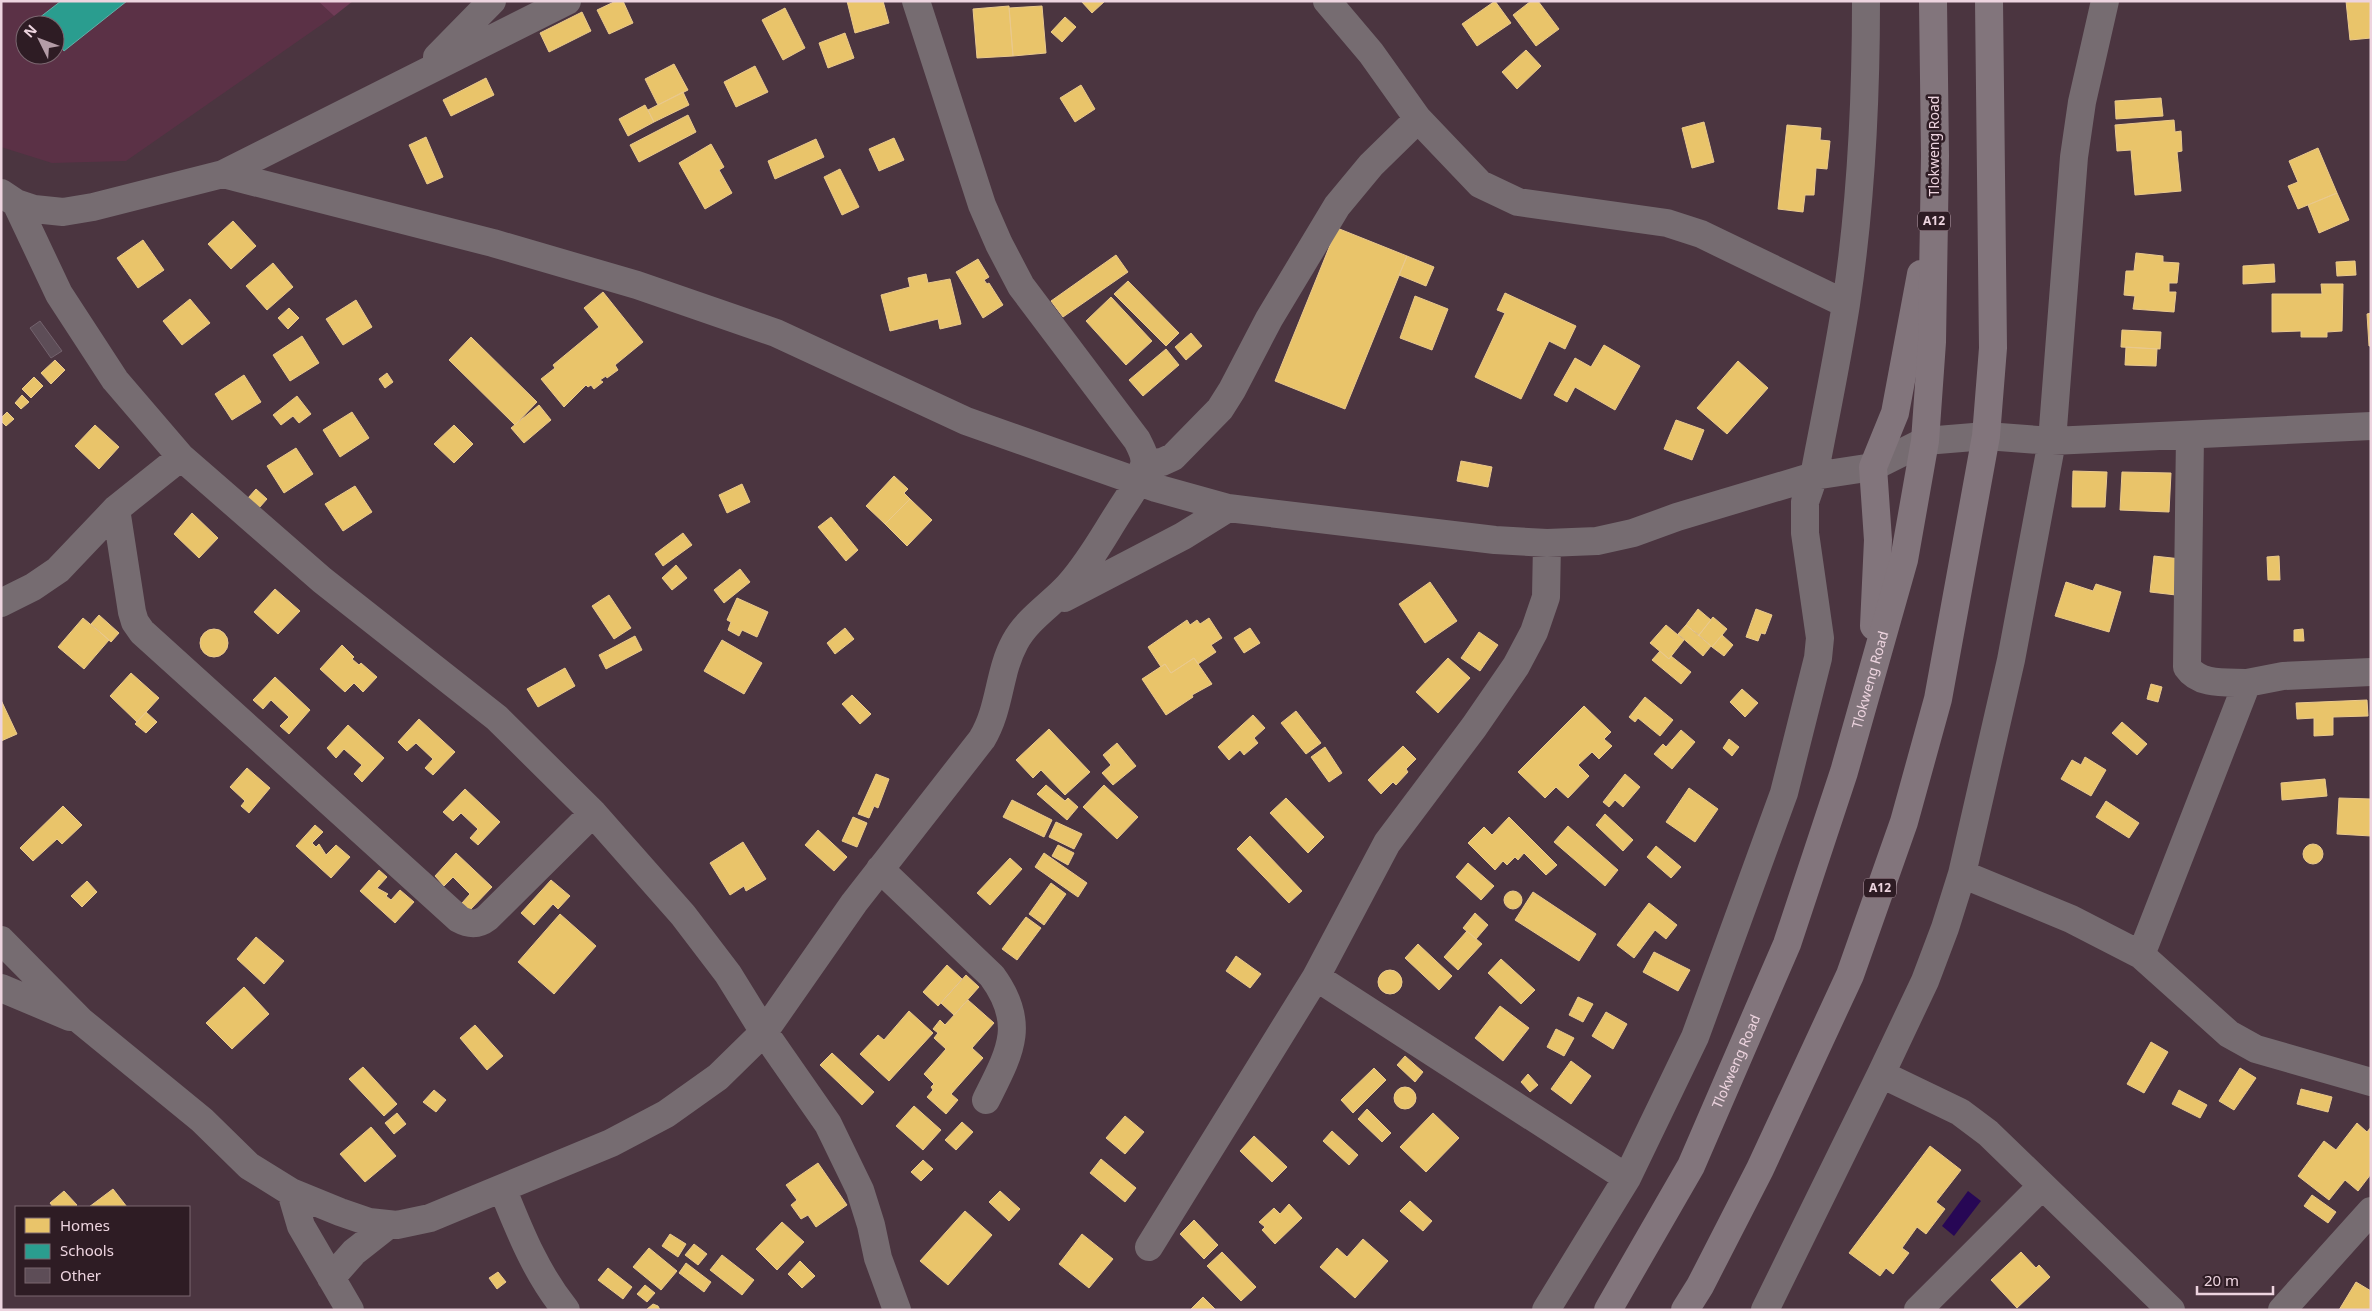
<svg xmlns="http://www.w3.org/2000/svg" width="2372" height="1311" font-family="'Noto Sans',sans-serif">
<style>
.built{fill:#5b3146;fill-rule:evenodd}
.green{fill:#6f3b56}
.water{fill:#270755}
.homes{fill:#e9c46a;stroke:#eac98d}
.schools{fill:#2a9d8f;stroke:#64aea7}
.building{fill:#5d4d57;stroke:#73626d}
.lines{fill:none;stroke-linecap:round;stroke-linejoin:round}
.minor{stroke:#766c71;stroke-width:28}
.major{stroke:#82757c;stroke-width:28}
.labels{text-anchor:middle;stroke-width:5;stroke-linejoin:round;paint-order:stroke}
.shield{fill:#2e1c24;stroke:#b49da7;stroke-width:1}
.shield-label{font-size:12px;font-weight:bold;fill:#edd4df}
.street-label{font-size:14px;fill:#edd4df;stroke:#2e1c24}
</style>
<rect width="100%" height="100%" fill="#4b3540"/>
<path class="built" d="M1,1H318L334,16L126,161L52,163L1,147ZM25,25H55V55H25Z"/>
<path class="green" d="M318,1H353L334,16Z"/>
<path class="water" d="M1968,1191L1981,1201L1954,1236L1942,1226Z"/>
<path class="homes" d="M616,1H623L633,23L609,34L597,10Z
M847,1H883L889,23L855,33Z
M1081,1H1105L1092,13Z
M1495,1L1511,23L1477,46L1462,24Z
M1531,1H1538L1559,29L1536,46L1513,15Z
M2346,1H2371V38L2350,40Z
M1009,6L1013,56L977,58L973,9Z
M1042,6L1046,53L1013,56L1009,8Z
M785,8L805,48L783,60L762,20Z
M582,12L591,31L549,52L540,33Z
M1065,17L1076,27L1062,42L1051,32Z
M845,33L854,58L828,68L819,43Z
M1526,50L1541,66L1517,89L1502,72Z
M674,64L688,90L658,105L645,79Z
M755,66L768,92L736,107L724,82Z
M486,78L494,95L451,116L443,100Z
M1081,85L1095,109L1075,122L1060,98Z
M683,92L689,105L654,122L648,110Z
M2161,98L2163,116L2116,119L2115,101Z
M645,105L654,122L628,136L619,119Z
M688,115L696,132L639,162L630,145Z
M2174,120L2175,132L2181,131L2182,151L2177,152L2181,191L2135,195L2131,150L2117,151L2115,125Z
M1704,122L1714,162L1692,168L1682,128Z
M1787,125L1821,128L1820,140L1830,141L1827,169L1816,168L1814,195H1805L1803,212L1778,209Z
M426,137L443,177L427,184L409,145Z
M894,138L904,160L879,171L869,149Z
M816,139L824,157L775,179L768,161Z
M711,144L724,167L719,170L732,193L705,209L679,163Z
M2318,148L2337,193L2298,209L2288,186L2298,182L2289,161Z
M840,169L859,207L842,215L824,177Z
M2337,193L2349,220L2319,233L2308,205Z
M233,221L256,246L231,269L208,244Z
M1337,228L1407,256L1345,409L1275,381Z
M143,240L164,270L138,288L117,258Z
M2136,253L2163,256V262L2179,263L2177,283H2169V292H2176L2174,312L2133,309L2135,296L2124,295L2126,271H2134Z
M1116,255L1128,272L1063,317L1051,301Z
M1407,256L1434,267L1426,286L1399,275Z
M978,259L989,277L984,280L987,284L989,283L1003,305L983,318L956,272Z
M2355,261L2356,275L2337,276L2336,262Z
M273,263L293,287L267,310L246,286Z
M2274,264L2275,282L2243,284V266Z
M926,274L928,283L950,279L961,324L940,329L938,319L890,331L881,295L910,287L908,278Z
M1128,281L1179,333L1166,346L1114,294Z
M2321,284H2343L2342,331L2327,332V337H2301V331L2272,332V294H2322Z
M603,292L643,342L615,365L618,370L607,378L606,376L600,380L603,382L594,389L591,385L588,387L586,385L564,407L541,379L555,368L553,365L599,327L584,308Z
M1505,293L1576,326L1565,349L1549,341L1521,399L1475,377L1505,313L1497,310Z
M1415,296L1448,309L1432,350L1400,338Z
M1111,297L1152,341L1126,365L1086,321Z
M190,299L210,323L182,345L163,321Z
M356,300L372,327L343,345L326,319Z
M289,308L299,318L288,329L278,318Z
M2371,313V346H2369L2367,314Z
M2122,330L2161,332L2160,349L2121,347Z
M1191,333L1202,346L1186,360L1175,347Z
M302,336L319,363L290,381L273,355Z
M471,337L537,402L515,425L449,360Z
M1604,345L1640,366L1615,410L1575,387L1567,402L1554,395L1575,358L1591,367Z
M2126,347L2157,349L2156,366L2125,365Z
M1166,349L1179,365L1143,396L1129,380Z
M55,360L65,370L51,384L41,373Z
M1738,361L1768,388L1727,434L1697,408Z
M387,373L393,382L385,388L379,379Z
M244,375L261,402L232,420L215,394Z
M34,377L43,386L31,398L22,389Z
M22,395L29,402L21,409L15,403Z
M297,396L311,414L299,423L293,416L281,425L273,415Z
M539,405L551,420L524,443L511,428Z
M7,412L14,419L6,426L1,421V418Z
M352,412L369,438L340,457L323,430Z
M1676,420L1704,430L1692,460L1664,449Z
M95,425L119,447L99,469L75,446Z
M454,425L473,444L454,463L434,444Z
M296,448L313,474L284,493L267,466Z
M1461,461L1492,467L1488,487L1457,481Z
M2073,471L2107,472L2105,507H2072Z
M2122,472L2171,473L2169,512L2120,510Z
M894,476L908,489L904,493L910,499L885,524L866,506Z
M742,484L750,502L727,513L719,495Z
M355,486L372,512L343,531L325,504Z
M256,489L267,499L259,508L248,498Z
M910,499L932,520L907,546L885,524Z
M192,513L218,538L199,558L174,534Z
M831,517L858,550L846,561L818,527Z
M683,533L692,545L663,566L655,554Z
M2154,556L2181,559L2176,595L2150,592Z
M2279,556L2280,580H2268L2267,557Z
M676,565L687,578L672,590L662,578Z
M740,569L750,582L724,603L714,590Z
M1430,582L1457,621L1425,643L1399,604Z
M2066,582L2093,591L2096,584L2121,592L2109,632L2055,616Z
M275,589L300,611L278,634L254,612Z
M609,595L631,628L614,639L592,606Z
M737,598L768,612L757,637L742,630L739,636L728,630L731,622L727,620Z
M1698,609L1711,620L1699,635L1686,625Z
M1756,609L1772,615L1765,634L1761,633L1758,641L1746,637Z
M99,615L119,633L111,642L91,624Z
M1713,617L1727,629L1712,647L1699,635Z
M83,618L109,640L84,669L58,647Z
M1209,618L1222,638L1211,645L1216,652L1198,664L1194,658L1171,673L1165,664L1161,667L1148,647L1187,620L1190,625L1197,620L1200,624Z
M1666,625L1684,640L1669,659L1650,643Z
M1686,625L1711,646L1703,656L1678,634Z
M845,628L854,639L835,654L827,643Z
M1250,628L1260,643L1244,653L1234,638Z
M200 643a14 14 0 1 1 28 0a14 14 0 1 1-28 0Z
M2303,629L2304,641H2294V630Z
M1479,632L1498,645L1480,671L1461,658Z
M1722,635L1733,645L1724,656L1712,647Z
M635,636L642,650L606,669L599,655Z
M722,640L762,663L744,694L704,671Z
M342,645L354,657L352,659L359,665L361,663L377,677L363,692L354,683L345,692L320,669Z
M1660,651L1669,659L1671,656L1691,672L1681,684L1652,660Z
M1194,658L1212,684L1192,695L1193,697L1166,715L1142,679L1165,664L1171,673Z
M1448,658L1470,678L1438,713L1416,692Z
M565,668L575,686L538,707L527,689Z
M131,673L159,698L137,722L110,696Z
M275,677L310,710L289,734L280,726L289,717L271,700L263,709L253,700Z
M2151,684L2162,687L2158,702L2147,699Z
M1742,689L1758,703L1745,717L1730,702Z
M852,695L871,714L860,724L842,704Z
M1645,697L1673,720L1660,736L1638,718L1635,722L1629,717Z
M1,700L17,734L1,741Z
M2367,700L2368,716L2333,717V735L2314,736V718L2297,719L2296,703Z
M1584,706L1611,732L1604,739L1612,746L1599,759L1592,752L1578,765L1589,776L1568,798L1556,787L1545,798L1518,772Z
M1296,711L1321,743L1306,754L1281,723Z
M146,712L157,722L146,733L135,724Z
M1253,715L1265,728L1254,738L1258,743L1244,755L1240,750L1229,760L1218,747Z
M419,719L455,752L433,775L425,768L433,759L416,743L407,751L398,742Z
M2122,722L2147,744L2137,755L2112,733Z
M348,725L384,758L362,782L354,774L362,765L344,749L336,758L327,748Z
M1049,729L1090,772L1065,795L1041,770L1033,778L1016,760Z
M1681,730L1695,742L1672,769L1654,754L1663,744L1666,747Z
M1729,739L1739,747L1732,756L1723,748Z
M1117,743L1136,766L1113,785L1102,773L1111,765L1103,755Z
M1403,746L1416,759L1406,769L1408,772L1396,785L1393,782L1381,794L1368,780Z
M1325,747L1342,773L1329,782L1311,757Z
M2085,757L2106,770L2091,796L2061,779L2072,760L2081,765Z
M247,768L270,788L249,813L241,806L245,801L230,787Z
M876,774L889,779L878,808L874,806L869,818L858,814Z
M1625,774L1640,787L1623,807L1615,800L1609,807L1603,802Z
M2325,779L2327,796L2282,800L2281,783Z
M1046,785L1065,801L1068,798L1078,807L1067,820L1037,794Z
M1104,785L1138,817L1117,839L1083,807Z
M1689,788L1718,809L1695,842L1666,822Z
M465,789L500,822L478,845L470,838L478,829L461,813L453,821L443,812Z
M1286,798L1324,837L1308,853L1270,813Z
M2339,798L2371,799V836L2337,834Z
M1012,800L1052,820L1044,837L1003,817Z
M2106,801L2139,823L2129,838L2096,817Z
M63,806L82,825L62,844L57,839L33,861L20,848Z
M1605,814L1633,840L1623,851L1596,825Z
M853,817L867,823L857,847L842,841Z
M1509,817L1557,865L1546,875L1524,853L1518,860L1515,857L1507,865L1503,861L1495,870L1468,843L1484,827L1492,835Z
M1056,822L1082,834L1074,849L1049,837Z
M315,825L323,832L312,843L316,847L319,844L326,855L336,845L350,857L331,878L296,846Z
M1568,826L1618,870L1605,886L1554,842Z
M818,830L847,857L834,871L805,845Z
M1250,836L1302,891L1289,903L1237,849Z
M743,842L766,879L746,891L744,886L730,895L710,863Z
M2303 854a10 10 0 1 1 20 0a10 10 0 1 1-20 0Z
M1058,845L1074,853L1068,865L1052,856Z
M1656,846L1681,867L1671,878L1647,857Z
M456,853L492,887L470,910L462,903L470,894L453,877L444,886L435,876Z
M1044,853L1087,883L1078,897L1035,867Z
M1010,858L1022,869L990,905L977,893Z
M1468,863L1494,886L1481,900L1456,877Z
M379,870L387,877L377,888L388,894L386,896L391,900L400,890L414,902L395,923L360,891Z
M551,880L570,896L558,909L553,904L534,925L521,913Z
M87,881L97,892L82,907L71,896Z
M1051,883L1066,894L1044,925L1029,914Z
M1504 900a9 9 0 1 1 18 0a9 9 0 1 1-18 0Z
M1533,892L1596,934L1579,961L1515,920Z
M1649,903L1677,925L1666,939L1655,930L1634,958L1617,945Z
M1475,913L1488,925L1476,939L1463,928Z
M560,914L596,946L554,994L518,962Z
M1026,917L1041,928L1017,960L1002,949Z
M1467,931L1482,944L1458,970L1444,957Z
M256,937L284,961L264,984L237,959Z
M1418,944L1452,976L1439,990L1405,958Z
M1654,952L1690,970L1678,991L1643,972Z
M1236,956L1261,974L1250,988L1226,971Z
M1501,959L1535,990L1521,1004L1488,973Z
M947,965L962,979L938,1006L923,992Z
M1378 982a12 12 0 1 1 24 0a12 12 0 1 1-24 0Z
M966,975L979,987L954,1015L941,1003Z
M244,987L269,1014L232,1049L206,1023Z
M1578,997L1593,1004L1583,1022L1569,1015Z
M968,1000L994,1023L972,1048L983,1058L951,1094L958,1100L946,1114L927,1097L933,1090L931,1087L934,1084L924,1074L946,1049L934,1038L938,1033L933,1029L940,1020L945,1025Z
M1500,1006L1529,1028L1503,1061L1475,1038Z
M909,1011L933,1033L889,1081L860,1054L878,1035L884,1040Z
M1606,1012L1627,1024L1613,1049L1592,1036Z
M475,1025L503,1056L487,1070L460,1038Z
M1556,1029L1574,1038L1564,1056L1547,1047Z
M2151,1042L2168,1052L2144,1093L2127,1084Z
M832,1053L874,1092L862,1105L820,1065Z
M1405,1056L1423,1072L1415,1082L1397,1065Z
M1571,1061L1591,1076L1571,1104L1551,1089Z
M363,1067L397,1104L384,1116L349,1079Z
M1374,1068L1386,1080L1353,1113L1341,1100Z
M2240,1068L2256,1078L2234,1110L2219,1101Z
M1528,1074L1538,1085L1530,1092L1521,1082Z
M1394 1098a11 11 0 1 1 22 0a11 11 0 1 1-22 0Z
M2301,1089L2332,1097L2328,1112L2297,1104Z
M434,1090L446,1100L436,1112L423,1102Z
M2179,1090L2207,1105L2200,1118L2172,1104Z
M914,1106L941,1130L923,1150L896,1126Z
M1367,1109L1391,1133L1382,1142L1358,1119Z
M397,1113L406,1124L394,1134L385,1123Z
M1433,1113L1459,1138L1426,1172L1400,1147Z
M1125,1116L1144,1132L1125,1154L1106,1138Z
M962,1122L973,1132L956,1150L945,1140Z
M2357,1123L2367,1132L2371,1127V1174L2358,1191L2345,1180L2329,1200L2298,1176L2324,1141L2336,1150Z
M371,1127L396,1156L365,1182L340,1154Z
M1332,1131L1358,1155L1349,1165L1323,1141Z
M1254,1136L1287,1167L1272,1182L1240,1151Z
M1930,1146L1961,1170L1936,1202L1945,1209L1926,1234L1917,1227L1902,1248L1909,1253L1893,1274L1886,1268L1880,1276L1849,1253Z
M1101,1159L1136,1188L1125,1202L1090,1173Z
M923,1160L933,1169L921,1181L911,1172Z
M818,1163L847,1205L816,1227L808,1215L801,1219L791,1205L797,1200L786,1185Z
M113,1189L127,1207H89Z
M64,1191L77,1205L75,1207H53L50,1203Z
M1000,1191L1020,1209L1009,1221L989,1202Z
M2312,1195L2336,1212L2328,1223L2304,1206Z
M1410,1201L1432,1221L1423,1231L1400,1211Z
M1289,1204L1302,1218L1275,1244L1262,1230L1265,1227L1259,1222L1274,1208L1280,1214Z
M965,1211L992,1235L948,1285L920,1261Z
M1194,1220L1218,1245L1204,1259L1180,1234Z
M782,1222L804,1242L777,1270L756,1249Z
M670,1234L686,1244L678,1257L662,1246Z
M1082,1234L1113,1259L1089,1288L1059,1264Z
M1363,1239L1388,1261L1355,1298L1320,1267L1337,1248L1347,1257Z
M694,1244L707,1254L698,1265L685,1255Z
M649,1248L677,1271L661,1290L633,1267Z
M1222,1252L1256,1287L1241,1301L1207,1266Z
M2021,1252L2036,1268L2039,1265L2050,1277L2017,1308L1991,1280Z
M722,1255L754,1280L742,1295L710,1270Z
M800,1261L815,1276L802,1288L788,1274Z
M686,1263L711,1282L704,1292L679,1273Z
M608,1268L632,1287L623,1299L598,1280Z
M498,1272L506,1282L497,1289L489,1278Z
M2356,1282L2371,1291V1310H2339Z
M645,1285L655,1293L647,1302L637,1294Z
M1203,1297L1216,1310H1190Z
M653,1304L658,1306L660,1310H646Z"/>
<path class="schools" d="M61,1H127L64,51L55,39V25H44L39,18Z"/>
<path class="building" d="M40,321L62,351L51,358L30,328Z"/>
<g class="lines">
<path class="minor" d="M1327,1L1371,53L1418,119L1480,184L1518,202L1667,223L1701,234L1846,304
M437,57L492,1
M223,174L567,1
M1,193L16,203L34,209L63,212L93,207L223,174L493,243L637,285L776,333L966,421L1156,488L1228,508L1495,540L1547,543L1597,541L1633,533L1677,517L1814,476L1873,467L1925,441L1986,436L2052,441L2371,426
M16,203L59,294L115,380L181,457L322,580L497,718L593,813L683,915L728,974L764,1032L828,1124L860,1190L871,1225L878,1258L897,1310
M2190,435L2187,667C2200,686 2227,682 2247,683
M1144,464L1162,462L1173,457L1220,409L1232,390L1269,319L1337,206L1371,165L1418,119
M116,509L132,612L135,622L142,632L459,919C470,925 478,925 487,918L593,813
M1064,598L1183,536L1228,508
M1,603L33,587L58,570L116,509L181,457
M880,869L992,976C1027,1024 1010,1052 986,1100
M1962,874L2071,919L2141,955L2229,1034L2256,1049L2371,1082
M1,940L81,1021L202,1120L249,1166L291,1192L340,1212L369,1222L397,1225L430,1218L611,1143L666,1114L718,1077L764,1032L854,903L982,739C1001,707 998,673 1015,642C1027,619 1052,604 1069,585C1089,563 1103,537 1119,512C1128,498 1140,482 1144,465C1146,456 1141,448 1137,440L1021,286L999,244L982,205L916,1
M2141,955L2247,683L2283,676L2371,672
M1316,977L1627,1178
M1,988L70,1017
M1881,1074L1960,1112L1988,1133L2171,1310
M503,1190C520,1232 536,1273 566,1310
M291,1192L301,1226L350,1310
M1149,1247L1316,977L1387,843L1474,727L1516,666L1534,632L1546,597L1547,543
M331,1278L354,1252L387,1226
M1546,1310L1627,1178L1695,1037L1784,793L1818,658L1820,638L1805,533V502L1814,476C1825,418 1837,361 1846,304C1861,204 1866,103 1866,1
M1765,1310L1881,1074L1925,981L1945,928L1962,874L2011,660L2052,441L2074,157L2082,102L2105,1
M1918,1310L2042,1186
M2282,1310L2371,1211"/>
<g class="major">
<path d="M1874,626L1878,540L1873,467L1895,413L1921,274"/>
<path id="s1" d="M1608,1310L1691,1166L1787,944L1844,772L1904,560L1925,441L1932,342L1935,156L1933,1"/>
<path d="M1685,1310L1700,1286L1760,1169L1850,975L1904,822L1938,699L1986,436L1993,348L1989,1"/>
</g>
</g>
<g class="labels">
<g class="shield">
<rect x="1918" y="211.5" width="32" height="19" rx="4"/>
<rect x="1864" y="878.5" width="32" height="19" rx="4"/>
</g>
<g class="shield-label">
<text x="1934" y="225">A12</text>
<text x="1880" y="892">A12</text>
</g>
<g class="street-label">
<text transform="translate(1934 146) rotate(-90)" y="5">Tlokweng Road</text>
<text dy="5" stroke="none"><textPath href="#s1" startOffset="685">Tlokweng Road</textPath></text>
<text dy="5" stroke="none"><textPath href="#s1" startOffset="280">Tlokweng Road</textPath></text>
</g>
</g>
<rect width="2372" height="1311" fill="none" stroke="#edd4df" stroke-width="5"/>
<rect x="15" y="1206" width="175" height="90" fill="#2e1c24" stroke="#7a666f"/>
<rect x="25" y="1218" width="25" height="15" fill="#e9c46a" stroke="#7a666f"/>
<text x="60" y="1231" font-size="15" fill="#edd4df">Homes</text>
<rect x="25" y="1244" width="25" height="15" fill="#2a9d8f" stroke="#7a666f"/>
<text x="60" y="1256" font-size="15" fill="#edd4df">Schools</text>
<rect x="25" y="1268" width="25" height="15" fill="#5d4d57" stroke="#7a666f"/>
<text x="60" y="1281" font-size="15" fill="#edd4df">Other</text>
<g transform="translate(40 40) rotate(312)"><circle r="24" fill="#2e1c24" stroke="#7a666f"/>
<path d="M0-4L9 19L0 12L-9 19Z" fill="#b49ca7"/>
<text y="-8" font-size="14" font-weight="bold" text-anchor="middle" fill="#edd4df">N</text>
</g>
<path d="M2197 1286v8h76v-8" fill="none" stroke="#edd4df" stroke-width="2.5"/>
<text x="2204" y="1286" font-size="15" fill="#edd4df" stroke="#2e1c24" stroke-width="4" paint-order="stroke">20 m</text>
</svg>
